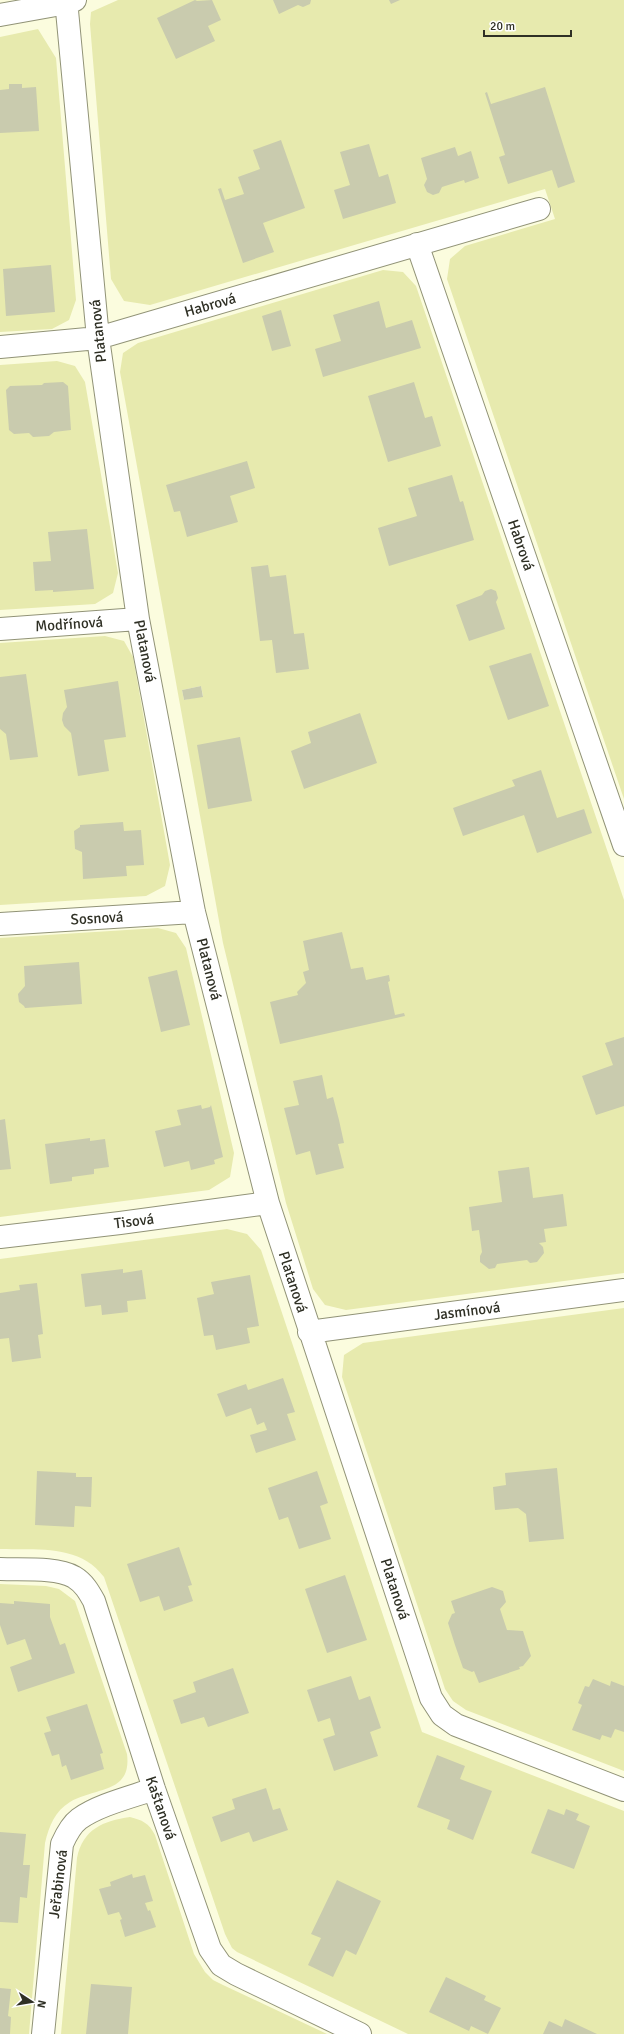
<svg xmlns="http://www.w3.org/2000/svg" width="624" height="2034" font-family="Signika,sans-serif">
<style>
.green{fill:#e7eaae;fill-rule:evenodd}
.building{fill:#c9cbae}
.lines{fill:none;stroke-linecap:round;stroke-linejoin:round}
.minor-casing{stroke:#919377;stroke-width:24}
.minor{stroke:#fff;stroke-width:22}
.labels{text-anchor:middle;stroke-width:4;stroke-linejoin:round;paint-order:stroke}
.street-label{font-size:15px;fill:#2f3025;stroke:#fff}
</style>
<rect width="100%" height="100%" fill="#fbfcde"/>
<path class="green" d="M118,0H624V799L447,279L450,259L465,246L555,219L545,189L150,305L124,301L111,279L90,24L91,12Z
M38,29L56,58L76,300L69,320L52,329L0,332V37Z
M383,270L403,272L416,286L624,900V1273L346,1310L325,1305L313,1289L286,1203L223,943L120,372L123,353L138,343ZM201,686L203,696L184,700L182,690Z
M57,361L75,366L85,382L118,573L113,593L95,604L0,610V365Z
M105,636L124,641L133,657L170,865L165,886L146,896L0,905V643Z
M158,928L176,933L186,948L234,1153L230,1177L209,1190L0,1217V938Z
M227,1229L247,1234L261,1250L422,1732L624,1811V2034H408L237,1952L232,1948L225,1934L104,1577C80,1544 37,1550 0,1549V1259Z
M624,1308V1771L466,1710L453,1701L445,1689L342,1377L344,1355L363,1343Z
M0,1584L46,1586L59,1589L75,1601L127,1754C132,1794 95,1787 70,1802C55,1811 49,1826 45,1843L29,2034H0Z
M130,1817C142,1820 149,1823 155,1835L194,1954L205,1972L213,1980L223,1985L327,2034H61L77,1858C83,1829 103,1821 130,1817Z"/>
<path class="building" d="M195,0L197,1L212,0L221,20L208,26L215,41L176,59L157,18Z
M273,0H311L310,4L303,7L298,5L279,14Z
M389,0H400L391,4Z
M9,84H22V88L36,87L39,131L0,133V90L9,89Z
M545,87L575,182L558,188L552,170L508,184L499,157L505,155L485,93L487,92L491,104Z
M281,140L305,208L263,223L274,252L243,263L218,189L221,188L225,200L244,194L238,177L260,169L253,150Z
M369,144L379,177L388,174L396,203L343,219L334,190L350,185L340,152Z
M455,147L458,156L471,151L479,178L465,183L464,180L442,187L439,193L433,195L427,192L424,185L427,179L421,158Z
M51,265L55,312L6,316L3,269Z
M379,301L386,328L412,320L421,348L323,377L315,349L341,341L333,315Z
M281,310L291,346L272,351L262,316Z
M63,382L68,386L71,430L54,432L49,436L33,437L29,433L14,434L9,430L6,390L10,386L42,385L44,383Z
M414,382L425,418L432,416L441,446L388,462L368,396Z
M247,461L255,488L230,496L238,522L187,537L180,511L174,512L166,485Z
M452,475L460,502L463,501L474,540L389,566L378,528L417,516L408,488Z
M87,529L94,589L53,592V590L35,591L33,562L51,561L48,532Z
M268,565L270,577L286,575L294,634L304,633L309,669L276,673L272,640L260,641L251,567Z
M491,589L496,591L498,598L496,602L505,629L469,641L456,605L482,595L485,591Z
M531,653L549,706L508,720L489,666Z
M26,674L38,757L10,760L6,734L0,729V677Z
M118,681L126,737L104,740L109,771L78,776L71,733L64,726L62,720L63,713L67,707L64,690Z
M201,686L203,697L184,700L182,690Z
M360,713L377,763L304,789L291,751L311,743L308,732Z
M240,737L252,801L208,809L197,745Z
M541,770L557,818L584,809L592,833L537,853L524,815L463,836L453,808L515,786L512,780Z
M123,822L124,831L141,830L144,865L126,866L127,876L83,879L82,852L75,849L74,831L80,827V825Z
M342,932L351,969L363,967L366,980L389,975L390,981L388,982L395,1015L404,1013L405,1016L280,1044L270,1002L298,995L297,992L306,983L303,972L309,970L303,941Z
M79,962L82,1004L25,1008L24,1006L19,1002L18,994L25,986L24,966Z
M177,970L190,1025L161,1032L148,977Z
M624,1037V1106L596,1115L582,1076L613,1065L605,1043Z
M322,1075L327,1099L333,1097L339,1120L344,1143L338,1144L344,1168L316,1175L310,1151L296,1155L284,1108L299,1105L293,1081Z
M201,1105L202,1109L210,1107L211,1105L223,1157L214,1160L215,1164L191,1170L189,1161L164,1167L155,1131L181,1125L177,1110Z
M5,1119L11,1169L0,1170V1120Z
M90,1138V1141L105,1139L109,1167L94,1169V1174L72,1177V1181L50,1184L45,1144Z
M529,1167L533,1198L563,1194L567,1226L544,1229L546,1242L539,1243L543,1247L544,1253L537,1262L530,1263L527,1260L497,1264L495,1268L489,1269L480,1262V1256L482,1252L479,1230L472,1231L469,1207L502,1202L498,1171Z
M123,1269V1273L142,1270L146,1299L127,1301L128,1312L102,1315L101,1305L85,1307L81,1274Z
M250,1275L259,1326L247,1328L250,1343L216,1350L213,1335L204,1336L197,1298L214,1294L211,1282Z
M37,1283L43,1334L38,1335L41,1358L12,1362L9,1338L0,1339V1293L20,1290L19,1285Z
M283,1378L295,1412L287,1414L296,1440L256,1453L250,1435L267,1430L264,1422L257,1425L251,1408L226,1417L217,1394L246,1384L248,1390Z
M557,1468L564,1539L529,1542L526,1514L518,1508L495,1510L493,1487L506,1485L505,1473Z
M37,1471L76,1473V1477H92L91,1507L75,1506L74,1527L35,1525Z
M317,1471L328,1503L320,1506L331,1539L299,1549L288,1517L279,1520L268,1488Z
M179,1547L192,1585L188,1586L193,1601L164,1611L159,1596L140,1602L127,1564Z
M345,1575L367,1640L327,1653L305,1589Z
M492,1587L503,1591L506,1602L500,1609L507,1630L523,1631L531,1656L523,1666L519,1667L520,1669L479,1683L474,1671L472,1672L463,1668L455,1645L448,1623L452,1614L455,1613L451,1601Z
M14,1601L50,1604V1617L60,1645L65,1643L75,1673L18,1692L10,1667L32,1659L25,1639L7,1645L0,1625V1603L14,1604Z
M233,1668L249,1713L208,1727L204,1717L181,1724L173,1700L196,1692L193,1682Z
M351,1676L359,1700L370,1696L381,1728L370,1732L378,1756L334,1771L323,1739L335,1735L330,1718L318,1722L307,1690Z
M593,1679L610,1686L611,1681L624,1686V1732L615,1729L611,1738L602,1735L600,1740L572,1730L582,1705L578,1703L585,1686L589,1687Z
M87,1704L103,1753L100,1754L104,1769L71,1780L66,1765L62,1767L59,1754L52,1756L44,1733L51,1731L46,1717Z
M437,1755L465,1766L460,1779L492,1791L473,1840L447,1829L450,1820L417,1807Z
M266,1788L273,1810L280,1808L288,1830L253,1842L249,1832L221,1842L212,1817L235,1809L232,1799Z
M548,1809L564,1815L566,1809L579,1814L576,1820L590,1826L574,1869L531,1853Z
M0,1832L26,1834L23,1865H30L27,1898L20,1897L18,1923L0,1922Z
M132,1874L133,1878L145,1875L153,1901L145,1903L148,1911L150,1910L156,1927L125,1937L120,1920L122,1919L119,1912L108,1915L99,1889L111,1886L110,1882Z
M337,1880L381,1901L356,1955L346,1950L333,1977L308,1965L321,1938L311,1934Z
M446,1977L486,1996L484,2000L501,2008L488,2034L471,2026L469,2031L429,2012Z
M91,1984L132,1987L128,2034H86Z
M0,1988L11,1989L8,2016L11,2017L10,2034H0Z
M565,2019L597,2034H543L549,2021L562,2027Z"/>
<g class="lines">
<g class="minor-casing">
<path id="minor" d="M66,0L98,338L138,619L194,912L268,1203L431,1698L442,1715L456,1725L624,1790
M0,15L67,3L75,0
M417,244L624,845
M0,347L98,338L539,209
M0,629L138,619
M0,924L194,912
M0,1237L120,1223L268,1203
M309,1332L624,1290
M0,1569C22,1570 56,1567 74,1577C84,1583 89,1592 94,1601L154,1789L210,1949L221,1965L236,1974L360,2034
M43,2034L62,1844C66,1835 71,1825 79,1819C98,1805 131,1797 154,1789"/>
</g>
<use href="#minor" class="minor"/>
</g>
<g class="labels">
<g class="street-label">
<text transform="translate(210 305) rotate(-16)" y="5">Habrová</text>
<text transform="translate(98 331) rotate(-96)" y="5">Platanová</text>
<text transform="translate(521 545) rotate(71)" y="5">Habrová</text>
<text transform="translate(69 624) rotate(-4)" y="5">Modřínová</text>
<text transform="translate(145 651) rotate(79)" y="5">Platanová</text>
<text transform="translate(97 918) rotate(-3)" y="5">Sosnová</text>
<text transform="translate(209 969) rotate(76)" y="5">Platanová</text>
<text transform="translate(134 1221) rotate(-7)" y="5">Tisová</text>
<text transform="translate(293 1282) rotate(72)" y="5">Platanová</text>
<text transform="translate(467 1311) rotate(-7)" y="5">Jasmínová</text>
<text transform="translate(395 1589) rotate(72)" y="5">Platanová</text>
<text transform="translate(161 1808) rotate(71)" y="5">Kaštanová</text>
<text transform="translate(58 1884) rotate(-83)" y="5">Jeřabinová</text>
</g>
</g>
<g transform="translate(32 2002) rotate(102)" stroke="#ffffff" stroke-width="3" paint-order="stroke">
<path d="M0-3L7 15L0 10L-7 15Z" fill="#2f3025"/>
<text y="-6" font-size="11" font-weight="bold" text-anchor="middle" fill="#2f3025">N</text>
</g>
<path d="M484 30v6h87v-6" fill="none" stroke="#2f3025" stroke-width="2"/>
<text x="490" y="30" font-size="12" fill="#2f3025" stroke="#ffffff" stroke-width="3" paint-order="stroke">20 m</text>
</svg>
